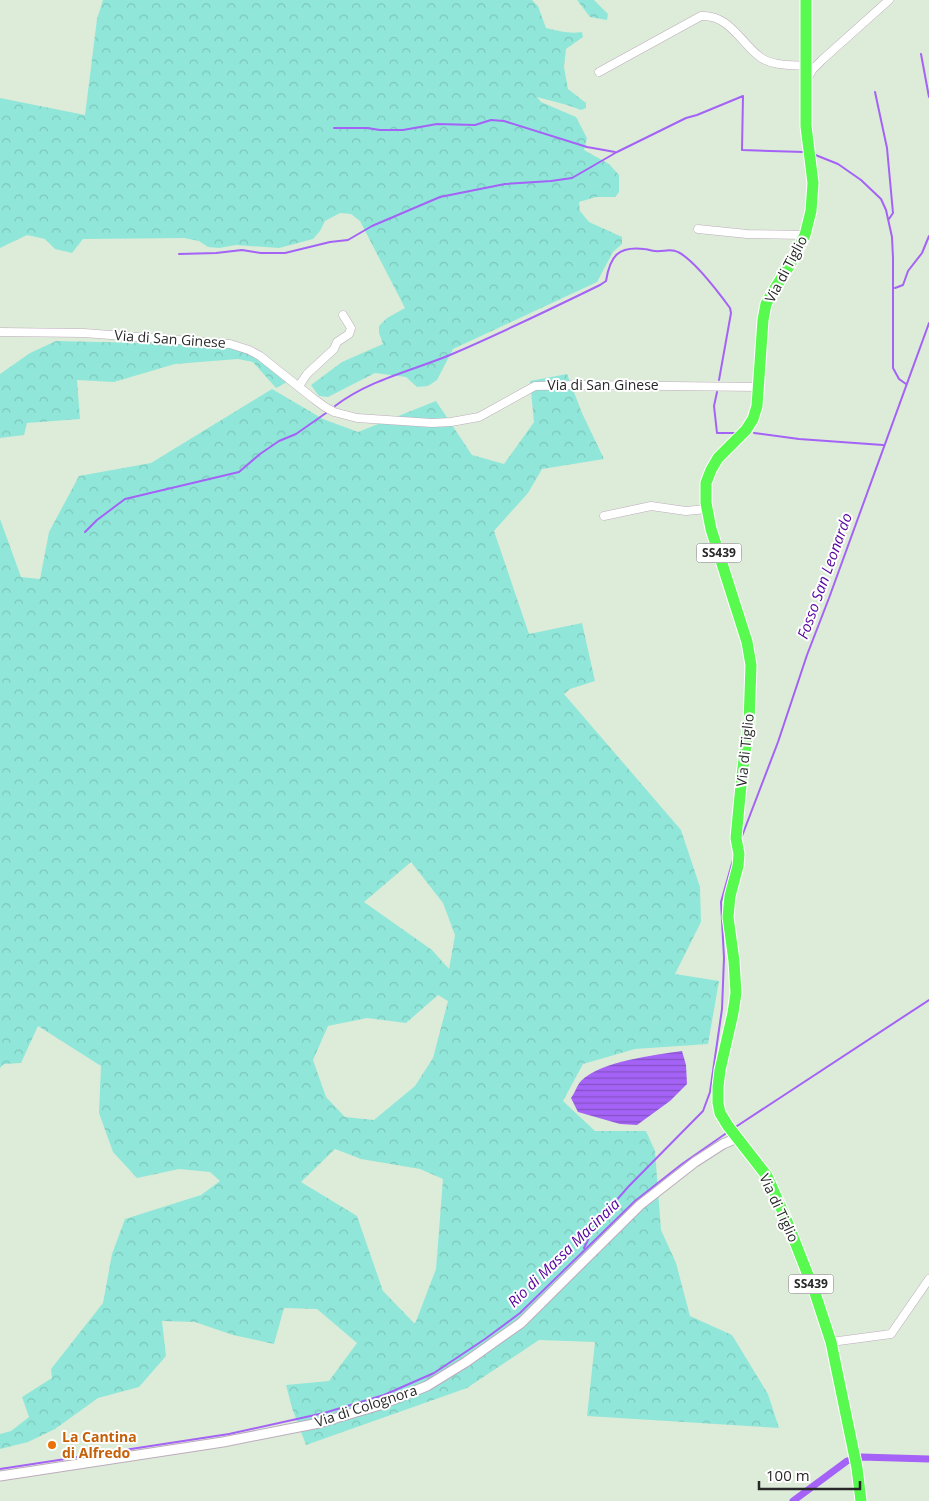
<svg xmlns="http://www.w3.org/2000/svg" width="929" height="1501" font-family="'Open Sans',sans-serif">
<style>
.forest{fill:url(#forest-crowns);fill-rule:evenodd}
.water{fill:url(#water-rules)}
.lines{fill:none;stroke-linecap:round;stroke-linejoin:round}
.stream{stroke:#a462f6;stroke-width:2}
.canal{stroke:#a462f6;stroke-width:7}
.minor-casing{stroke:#bdacbd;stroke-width:9}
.tertiary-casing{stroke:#bdacbd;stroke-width:11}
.primary-casing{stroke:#fff;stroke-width:13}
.minor{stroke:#fff;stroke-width:8}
.tertiary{stroke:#fff;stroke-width:9}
.primary{stroke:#58fa4f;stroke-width:11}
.food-dot{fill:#e8710a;stroke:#fff;stroke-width:2}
.labels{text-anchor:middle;stroke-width:4;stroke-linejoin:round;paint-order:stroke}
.shield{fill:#fff;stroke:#686868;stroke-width:1}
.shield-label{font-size:12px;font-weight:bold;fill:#282828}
.street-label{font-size:14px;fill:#282828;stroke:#fff}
.food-label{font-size:14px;font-weight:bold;fill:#c56008;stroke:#fff;text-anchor:start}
.water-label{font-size:15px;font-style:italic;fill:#55049f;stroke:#fff}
</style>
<defs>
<pattern id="forest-crowns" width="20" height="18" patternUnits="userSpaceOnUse" patternTransform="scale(1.25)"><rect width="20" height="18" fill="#90e7d9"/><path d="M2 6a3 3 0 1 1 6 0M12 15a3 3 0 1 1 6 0" fill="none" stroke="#7cc6ba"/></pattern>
<pattern id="water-rules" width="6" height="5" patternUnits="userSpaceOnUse" patternTransform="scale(1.25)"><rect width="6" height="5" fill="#a462f6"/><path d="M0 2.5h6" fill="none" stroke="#8651c7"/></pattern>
</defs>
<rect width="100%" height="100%" fill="#ddecd8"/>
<path class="forest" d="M103,0H532L538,6L546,28C559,31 570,34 582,32L583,37L566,49L564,67L568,89L586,103V108L581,110L567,105L537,97L541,102L576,117L587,138L584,150L609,164L619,175V192L615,197H596L579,202L580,211L589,222L622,237V244L613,252L597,282L453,349L437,380L428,386L417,387L406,377L375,373L328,397L319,396L311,385L342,362L383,344L379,333V326L387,318L405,308L360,221L351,214L340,213L325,221L320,231L313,239L279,248L236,245L219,248L208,247L199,241L184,238L83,239L72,253L55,249L45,239L27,235L0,248V98L85,115L97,19Z
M577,0H594L608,14L607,20L590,17Z
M56,341L231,345L253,353L289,381L276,388L253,362L238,359L175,364L114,382L77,380L80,419L27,423L24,435L0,438V374L30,353Z
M567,374L582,413L604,459L542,469L528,493L494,531L529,634L582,623L595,681L570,689L564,694L681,830L700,887L701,922L675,974L719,981L708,1044L635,1049L583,1064L563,1101L595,1131H646L655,1151L661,1230L676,1263L690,1316L732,1335L768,1394L779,1428L587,1416L595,1342L539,1340L467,1388L306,1445L292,1408L286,1385L329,1381L357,1343L317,1309L284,1308L274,1344L233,1335L195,1322L162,1321L166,1356L139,1387L98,1398L55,1429L28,1442L0,1449V1434L11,1431L29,1417L22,1397L52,1378L51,1369L103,1303L112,1254L125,1219L201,1195L220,1181L210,1172L179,1169L137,1178L113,1152L99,1113L101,1066L38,1026L21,1063L4,1064L0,1068V519L21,577L40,579L49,532L79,476L151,463L272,389L323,419L358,432L436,401L472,455L504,464L534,422L530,381ZM411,862L443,903L455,935L449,969L432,950L364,902ZM438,995L448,1001L433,1058L415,1086L374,1120L345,1117L326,1097L313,1060L328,1026L367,1018L406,1023ZM335,1149L361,1159L420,1169L443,1179L436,1269L415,1324L383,1291L357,1216L301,1182Z"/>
<path class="water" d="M682,1051L686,1065L687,1084L670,1101L637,1125L620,1124L578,1112L571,1098C575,1093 577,1085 581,1081C600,1061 656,1055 682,1051Z"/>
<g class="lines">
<path class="stream" d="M921,54L929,97
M875,92L887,148L893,213L889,219
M334,128H367L380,130H403L437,124L475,125L491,120L504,121L587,147L615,152
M813,154L838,164L861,180L881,199L886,210L892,237L893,258V368L899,379L906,384
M179,254L216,253L242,250L261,253H285L330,242L348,240L372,226L440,197L505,184L551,181L572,178L617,152L686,118L697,115L743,96L742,150L804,152
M895,288L903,285L908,271L922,253L929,236
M717,392L714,406L717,433H736
M335,406C369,380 411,371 450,355C501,333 551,309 600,285L606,281C610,256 618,246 644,249C648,249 651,251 655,251C663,252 671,248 678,252C694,260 719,293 730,308L731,313L719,380
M754,433L799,439L883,445
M85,532L97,520L125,499L239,472L260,454L279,441L296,434L326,413
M742,836L778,742L807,655L829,598L929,323
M734,1128L929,1000
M584,1248L595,1225L628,1187L703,1111L710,1092L722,1009L724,958L721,902L733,860
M0,1469L229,1434L324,1413L384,1395L434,1373L485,1339L520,1313L635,1201L682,1164L728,1132"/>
<path class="canal" d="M793,1501L847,1461L861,1457L929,1459"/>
<g class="minor-casing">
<path id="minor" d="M599,72L701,16C729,14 741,43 760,57C772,66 792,65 806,66
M807,79L813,69L822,60L889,0
M698,229L747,234L805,235
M0,332L84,333L230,344L249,350L260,356L314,399L325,407L334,412L357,418L432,423L451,422L479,417L535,386L581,385L758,387
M299,386L307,374L334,349L337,342L349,334L351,328L343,315
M604,516L651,506L686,511L707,509
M831,1342L891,1334L929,1279"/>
</g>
<g class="tertiary-casing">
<path id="tertiary" d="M0,1476L223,1442L319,1423L380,1405L427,1386L466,1362L521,1323L640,1205L695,1162L723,1144L737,1138"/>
</g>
<g class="primary-casing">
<path id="primary" d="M806,0V126L813,183L811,211L805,235L791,263L772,293L766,304L763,320L757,406L753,419L746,430L718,458L711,470L706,483V503L711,529L747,642L751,665L749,723L742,775L736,838L739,854L738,866L730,896L728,917L734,961L736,993L733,1013L720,1070L718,1087V1103L720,1113L728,1126L767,1176L786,1219L815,1293L831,1342L857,1468L861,1501"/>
</g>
<use href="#minor" class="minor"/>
<use href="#tertiary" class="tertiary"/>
<use href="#primary" class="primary"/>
</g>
<circle class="food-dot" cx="52" cy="1445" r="5"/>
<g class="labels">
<g class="shield">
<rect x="696.5" y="543.5" width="45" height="19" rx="4"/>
<rect x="788.5" y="1274.5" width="45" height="19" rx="4"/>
</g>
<g class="shield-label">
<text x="719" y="557">SS439</text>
<text x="811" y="1288">SS439</text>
</g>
<g class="street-label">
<text transform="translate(786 269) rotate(-62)" y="5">Via di Tiglio</text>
<text transform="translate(170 339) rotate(4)" y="5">Via di San Ginese</text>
<text x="603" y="390">Via di San Ginese</text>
<text transform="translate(745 750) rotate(-84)" y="5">Via di Tiglio</text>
<text transform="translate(779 1208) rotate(65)" y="5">Via di Tiglio</text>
<text transform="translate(366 1406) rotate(-18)" y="5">Via di Colognora</text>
</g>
<g class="food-label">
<text x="62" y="1442">La Cantina<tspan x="62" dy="16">di Alfredo</tspan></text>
</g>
<g class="water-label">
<text transform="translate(825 576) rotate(-70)" y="5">Fosso San Leonardo</text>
<text transform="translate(564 1253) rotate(-44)" y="5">Rio di Massa Macinaia</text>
</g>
</g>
<path d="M759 1481v8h101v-8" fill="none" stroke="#282828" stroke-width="2.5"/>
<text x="766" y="1481" font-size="15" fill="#282828" stroke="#ffffff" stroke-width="4" paint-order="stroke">100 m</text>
</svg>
